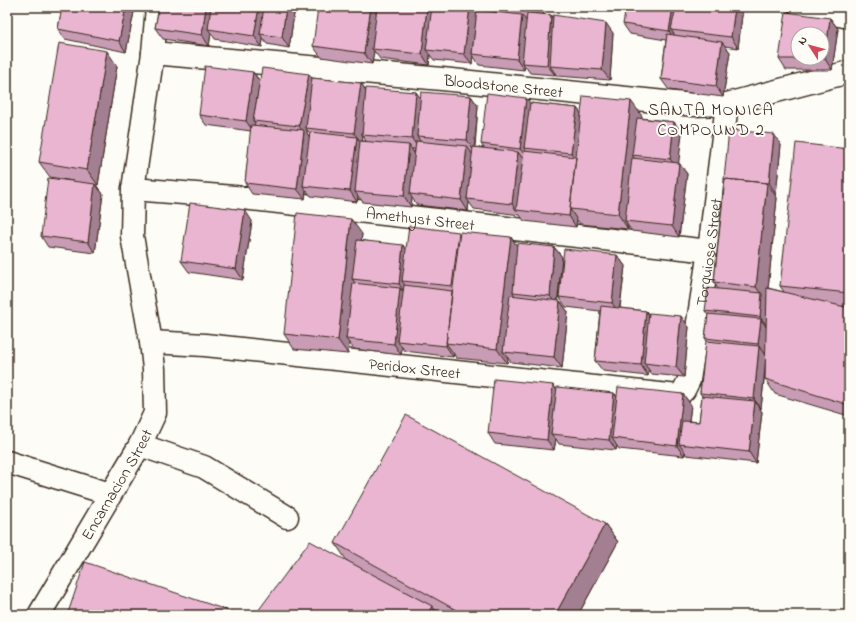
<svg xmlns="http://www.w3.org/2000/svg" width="856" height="622" font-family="'Indie Flower',sans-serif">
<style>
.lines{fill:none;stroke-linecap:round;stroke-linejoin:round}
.minor-casing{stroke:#3b2a1e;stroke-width:25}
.minor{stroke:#fdfcf7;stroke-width:22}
.wall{fill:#c89cb4;stroke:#3b2a1e;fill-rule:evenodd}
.shaded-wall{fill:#a37f92;stroke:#3b2a1e}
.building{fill:#e9b5d1;stroke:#3b2a1e;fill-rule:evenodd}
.labels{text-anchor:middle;stroke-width:4;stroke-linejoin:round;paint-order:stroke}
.street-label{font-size:16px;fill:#3b2a1e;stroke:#fdfcf7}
.neighbourhood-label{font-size:17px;letter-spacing:1px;fill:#3b2a1e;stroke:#fdfcf7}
</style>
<rect width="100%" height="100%" fill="#fdfcf7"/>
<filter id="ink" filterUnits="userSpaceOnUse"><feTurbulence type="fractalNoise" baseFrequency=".025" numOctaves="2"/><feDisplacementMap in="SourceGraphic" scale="8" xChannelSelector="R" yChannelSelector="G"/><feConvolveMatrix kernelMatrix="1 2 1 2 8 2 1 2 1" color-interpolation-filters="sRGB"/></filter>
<g filter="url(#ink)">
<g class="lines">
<g class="minor-casing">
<g id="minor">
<path d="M800,7L849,17"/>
<path id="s1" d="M153,53L442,79L694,105L727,104L849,72"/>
<path id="s2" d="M133,189L234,197L709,251"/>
<path id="s3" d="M151,342L205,345L678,396L684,390L689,380L709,251L727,104"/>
<path d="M140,445L204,467L287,517"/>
<path d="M7,462L110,494"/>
<path id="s4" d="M39,615L140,445L155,413L154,369L151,342L132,236L133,189L153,53L157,7"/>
</g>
</g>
<use href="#minor" class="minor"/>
</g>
<path class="wall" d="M62,7H135L126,52L65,39L58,29Z
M159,7H295L289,48L267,44L263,39L262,47L215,39L211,33L209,46L163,39L155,28Z
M470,7H472L477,14L492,12L489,9L480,7H545L543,14L551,15L553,18L613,33L610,80L557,76L555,73V75L530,73L525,66L524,70L479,65L473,55L472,64L434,60L430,55L429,65L380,59L374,51L372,64L321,57L313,46Z
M743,7L738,48L725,46L730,52L723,97L669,90L661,79L666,40L630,34L623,24Z
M830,18L838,29L832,70H786L779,59Z
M117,66L98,185H96L103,194L95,253L48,247L41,236L73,181L50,177L39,162Z
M253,72L260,81L312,78L361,83L366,91L416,92L420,98L471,96L478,106L475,147L484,148L481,144L530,103L577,108L581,114L642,116L641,118L674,122L682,133L678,163H679L687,174L679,237L632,231L628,226V229L580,224L577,220L576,227L524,221L520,215L474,209L469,202L468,211L417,205L412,198L411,207L363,202L358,196L357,202L311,196L306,190L305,199L252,194L245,183L251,131L206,125L199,115ZM307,130L310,133L309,137L307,133ZM363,136L366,141H362ZM412,149H415L414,153Z
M781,145L776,194H775L777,198L768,288L784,292L780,286L849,149V307L842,306L849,308V416L775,394L765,379V371L761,409H760L762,412L756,463L686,455L685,452L684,456L619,449L617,446L616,450L559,444L556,439L554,450L495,444L488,433L553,385L557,390L614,393L617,396L683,394L691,405L689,421L699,422L702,396L700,393L707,341L705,338L708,315L705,311L718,289L714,282L724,180V179Z
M252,221L243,280L189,272L181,261Z
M362,234L361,240L406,249L517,247H554L562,257L558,301H560L568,312L562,368L511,362L508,358L507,363L456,358L454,354L453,357L405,351L402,347L401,355L354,349L349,343L348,354L294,349L284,334Z
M617,255L625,266L620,308L646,311L649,314L689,327L684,377L651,374L649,370L648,376L603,371L595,361L600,311L566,307L559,297Z
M605,524L618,542L578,615H445L434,609L438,615L347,561L335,543Z"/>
<path class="shaded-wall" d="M126,7H135L126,52L119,41Z
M206,7H215L208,29L211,33L209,46L202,35Z
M259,7H268L260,34L263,39L262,47L254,36Z
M286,7H295L289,48L282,37Z
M371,7H379L372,49L374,51L372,64L364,53Z
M427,7H434L426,50L430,55L429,65L422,54Z
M470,7H472L477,14L472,54L473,55L472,64L464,54Z
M535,7H545L542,21L535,11Z
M673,7H682L671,30L677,38L676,42L669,31Z
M735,7H743L738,48L731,37Z
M522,15L530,26L522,63L525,66L524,70L517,59Z
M551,15L559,26L550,66L555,73V75L547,65Z
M830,18L838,29L832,70L825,59Z
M606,23L613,33L610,80L602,70Z
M722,42L730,52L723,97L716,86Z
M107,51L117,66L98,185L87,170Z
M253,72L260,82L253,121L255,122L253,131L246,121Z
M309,74L316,84L306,128L307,130V133L312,141L303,186L306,190L305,199L297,189L304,133L299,126Z
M361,83L368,94L362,135L363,136L362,144L354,133Z
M416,92L424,103L417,136L420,141V150L412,139Z
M471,96L478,106L474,151L467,140Z
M526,98L534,108L524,148L528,154V159L520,149Z
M631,101L642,116L637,155H632L636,160L625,221L628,226V229L618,214Z
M577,108L584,118L576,159L571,153Z
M674,122L682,133L678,169L670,159Z
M774,134L781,145L776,194L769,183Z
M357,137L364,148L355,192L358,196L357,202L350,191Z
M409,145L416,156L410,194L412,198L411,207L404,196Z
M467,146L474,157L467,199L469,202L468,211L461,200Z
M518,152L526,163L516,210L512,204Z
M679,163L687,174L679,237L672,226Z
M767,183L777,198L767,299L768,327L760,317L762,295L756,287Z
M95,184L103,194L95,253L88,242Z
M570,209L577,220L576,227L569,216Z
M245,210L252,221L243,280L236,269Z
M351,219L362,234L357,279H352L356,284L346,339L349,343L348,354L338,340Z
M511,237L521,252L513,292L515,296L503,352L508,358L507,363L497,349Z
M403,245L411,255L402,281L407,288L406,295L399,284Z
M554,247L562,257L557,306L550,296Z
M617,255L625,266L619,313L612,303Z
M400,288L408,299L397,341L402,347L401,355L394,344Z
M560,301L568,312L562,368L554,357Z
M646,311L654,321L644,363L649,370L648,376L641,365Z
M681,316L689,327L684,377L676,367Z
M761,319L768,330L766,355L758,344Z
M446,343L454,354L453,357L446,346Z
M759,346L766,357L761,409L754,399Z
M553,385L561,396L551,434L556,439L554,450L547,440Z
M614,393L622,404L612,438L617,446L616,450L609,440Z
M683,394L691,405L686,445L679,444L685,452L684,456L677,446Z
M755,401L762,412L756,463L749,452Z
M605,524L618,542L578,615H555Z
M432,606L438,615H427Z"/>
<path class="building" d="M62,7H126L119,41L58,29Z
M159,7H206L202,35L155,28Z
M211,7H259L254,36L208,29Z
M264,7H286L282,37L260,34Z
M318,7H371L364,53L313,46Z
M377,7H427L422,54L372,49Z
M432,7H470L464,54L426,50Z
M504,7H535V11Z
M626,7H673L669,31L623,24Z
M676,7H735L731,37L671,30Z
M477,10L522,15L517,59L472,54Z
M786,12L830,18L825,59H779ZM798,34H822V58H798Z
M527,13L551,15L547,65L522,63Z
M553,15L606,23L602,70L550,66Z
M667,34L722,42L716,86L661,79Z
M59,43L107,51L87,170L39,162Z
M205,66L253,72L246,121L199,115Z
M262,68L309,74L299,126L253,121Z
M312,78L361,83L354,133L306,128Z
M366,88L416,92L412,139L362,135Z
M421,92L471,96L467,140L417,136Z
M487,93L526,98L520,149L481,144Z
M583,96L631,101L618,214L570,209Z
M530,103L577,108L571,153L524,148Z
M637,118L674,122L670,159L632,155Z
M251,125L304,130L297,189L245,183Z
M729,130L774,134L769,183L724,179Z
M310,132L357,137L350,191L303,186Z
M360,141L409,145L404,196L355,192Z
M416,141L467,146L461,200L410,194Z
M796,143L849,149V293L780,286Z
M473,147L518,152L512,204L467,199Z
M524,151L576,157L569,216L516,210Z
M632,158L679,163L672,226L625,221Z
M48,178L95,184L88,242L41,236Z
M725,179L767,183L756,287L714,282Z
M190,203L245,210L236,269L181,261Z
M297,213L351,219L338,340L284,334Z
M409,226L459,232L452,286L402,281Z
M460,232L511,237L497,349L446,343Z
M357,240L403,245L399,284L352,279Z
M517,243L554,247L550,296L513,292Z
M564,249L617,255L612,303L559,297Z
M353,283L400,288L394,344L346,339Z
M404,285L452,291L446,346L397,341Z
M708,288L762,293L760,317L705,311Z
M767,288L849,308V405L765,379Z
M510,295L560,301L554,357L503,352Z
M601,306L646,311L641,365L595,361Z
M649,313L681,316L676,367L644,363Z
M708,314L761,319L758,344L705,338Z
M706,341L759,346L754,399L700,393Z
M494,379L553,385L547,440L488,433Z
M557,387L614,393L609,440L551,434Z
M618,387L683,394L677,446L612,438Z
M702,396L755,401L749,452L679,444L682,421L699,422Z
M406,415L605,524L555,615H465L335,543Z
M310,541L432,606L427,615H255Z
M85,562L235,613L234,615H75L68,613Z"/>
</g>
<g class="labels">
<g class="street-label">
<text dy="6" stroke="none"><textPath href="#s1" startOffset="352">Bloodstone Street</textPath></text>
<text dy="6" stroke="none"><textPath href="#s2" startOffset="289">Amethyst Street</textPath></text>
<text dy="6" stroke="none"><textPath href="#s3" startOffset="679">Torquiose Street</textPath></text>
<text dy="6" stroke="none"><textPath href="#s3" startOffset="265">Peridox Street</textPath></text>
<text dy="6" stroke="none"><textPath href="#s4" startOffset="152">Encarnacion Street</textPath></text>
</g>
<g class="neighbourhood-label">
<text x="711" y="115">SANTA MONICA<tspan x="711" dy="20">COMPOUND 2</tspan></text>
</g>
</g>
<rect width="856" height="622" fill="none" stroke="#fdfcf7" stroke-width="24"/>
<rect x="12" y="12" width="832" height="598" fill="none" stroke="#3b2a1e" stroke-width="1.5" filter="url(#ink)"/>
<g transform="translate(810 46) rotate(306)"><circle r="19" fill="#fdfcf7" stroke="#afa8a0"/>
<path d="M0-3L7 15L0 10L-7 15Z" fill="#d1495b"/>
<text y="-6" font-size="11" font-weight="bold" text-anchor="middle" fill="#3b2a1e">N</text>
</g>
</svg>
